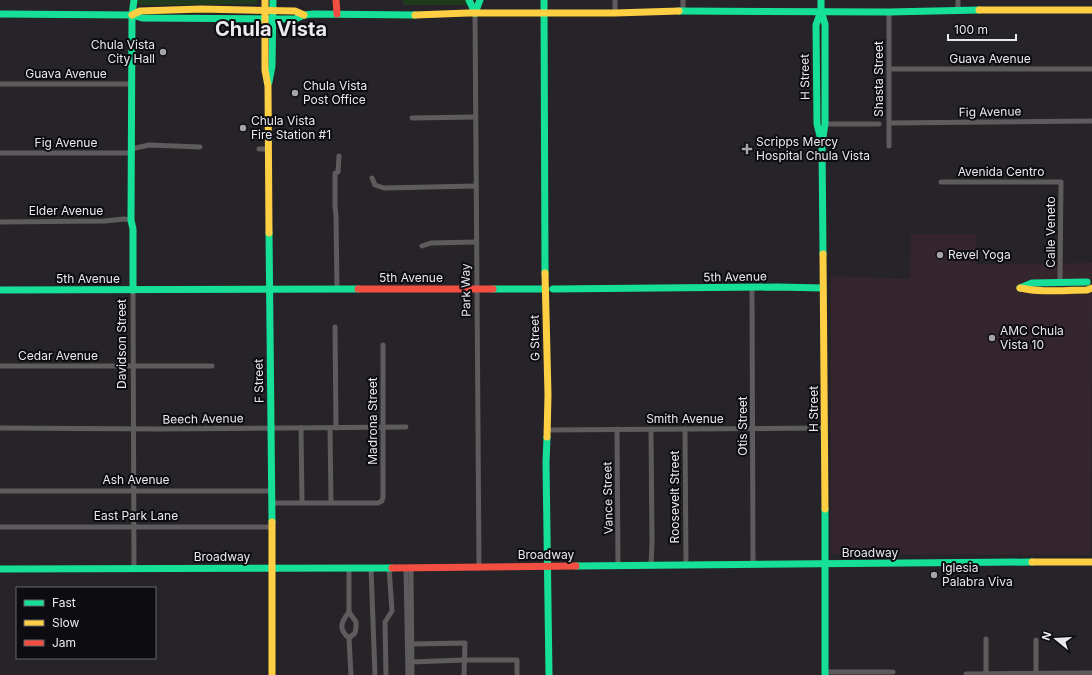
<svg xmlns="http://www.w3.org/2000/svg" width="1092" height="675" font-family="Inter,sans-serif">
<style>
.commercial{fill:#35252c}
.green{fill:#1f3a1d}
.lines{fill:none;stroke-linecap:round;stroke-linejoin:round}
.street{stroke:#5d5b5c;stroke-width:5}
.fast{stroke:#16e098;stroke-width:7}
.slow{stroke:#ffcf43;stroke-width:7}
.jam{stroke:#f24e42;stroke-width:7}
.poi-dot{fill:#a6a4aa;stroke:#0d0c10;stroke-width:1.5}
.labels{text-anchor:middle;stroke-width:4;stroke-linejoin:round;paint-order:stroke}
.poi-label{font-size:12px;fill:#ebe9f0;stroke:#0d0c10;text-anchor:start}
.street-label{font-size:12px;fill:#ebe9f0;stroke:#0d0c10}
.town-label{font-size:20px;font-weight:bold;fill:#ebe9f0;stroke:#0d0c10}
</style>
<rect width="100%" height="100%" fill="#262429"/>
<path class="commercial" d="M911 234H976V264L1092 263 1091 555 831 554V276L910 279Z"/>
<g class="green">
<path d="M136 0H257V4L184 5H139Z"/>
<rect x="403" y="0" width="64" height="5"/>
</g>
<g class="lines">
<g class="street">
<path d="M615 0V13"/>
<path d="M683 0V11"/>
<path d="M958 0V10"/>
<path d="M889 12V146"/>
<path d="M475 13 479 566"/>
<path d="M889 69H1092"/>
<path d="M0 84H131"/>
<path d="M412 118 475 117"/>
<path d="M889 123 1092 121"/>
<path d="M824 124H879"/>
<path d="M131 149 149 145 200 147"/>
<path d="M259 149H269"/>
<path d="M0 153H131"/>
<path d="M372 178 375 185 384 188 476 186"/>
<path d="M941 182H1061L1060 282"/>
<path d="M0 222 105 221 124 219 131 220"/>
<path d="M422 246 431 243 476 242"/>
<path d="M752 288 753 564"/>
<path d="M133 290 134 568"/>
<path d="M337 290 336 215 335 206V173L338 172 339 156"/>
<path d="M335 327 336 428"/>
<path d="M0 366H212"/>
<path d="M0 428 161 429 406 427"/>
<path d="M301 428 302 502"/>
<path d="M330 428 331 502"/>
<path d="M617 429 618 566"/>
<path d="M685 429 686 565"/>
<path d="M546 430 824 428"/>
<path d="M0 491H271"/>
<path d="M272 503H378L382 501 383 497V345"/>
<path d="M0 527H271"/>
<path d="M651 566 652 542 651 429"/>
<path d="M371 568 375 675"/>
<path d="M406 568 408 675"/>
<path d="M411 568 412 675"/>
<path d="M349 612C341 622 338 629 349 638L351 675"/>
<path d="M349 638 355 633 356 628V622L349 612V567"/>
<path d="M412 644 465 643 464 675"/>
<path d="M411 662 464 660H517V675"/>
<path d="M825 672H893"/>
<path d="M1036 673V640"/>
<path d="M966 674 1092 673"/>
<path d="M986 674V639"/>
<path d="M386 675 385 622 392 611 389 568"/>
</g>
<g class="fast">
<path d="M469 0 475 13"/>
<path d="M544 0 545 273"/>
<path d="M821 0V11L825 24V124L822 143 823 254"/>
<path d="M679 11 889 12 979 10"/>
<path d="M821 11 816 25 817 124 821 140"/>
<path d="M475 13 480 0"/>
<path d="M0 14 132 15 142 18 277 19H295L304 15 313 14 415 15"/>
<path d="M269 82 272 66 273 0"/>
<path d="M269 233 272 522"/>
<path d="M1020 288 1032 283 1087 282"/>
<path d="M493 289H546"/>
<path d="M553 289 777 287 823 288"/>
<path d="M0 290 358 289"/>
<path d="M133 290V229L131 220 132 15 134 0"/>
<path d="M547 437 546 463 549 675"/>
<path d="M825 509V574"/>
<path d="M576 566 1032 562"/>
<path d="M0 569 392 568"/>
<path d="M825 576V675"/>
</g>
<g class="slow">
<path d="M265 0V70L268 86 269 233"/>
<path d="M979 10H1092"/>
<path d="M132 15 140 11 201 9 295 11 304 15"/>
<path d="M415 15 468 13H615L679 11"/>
<path d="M823 254 825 509"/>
<path d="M545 273 548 395 547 437"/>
<path d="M1020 288C1042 293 1064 290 1087 290L1092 288"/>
<path d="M272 522V675"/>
<path d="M1032 562H1092"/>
</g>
<g class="jam">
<path d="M336 0 337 14"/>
<path d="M358 289H493"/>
<path d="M392 568 576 566"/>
</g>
</g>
<g class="poi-dot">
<circle cx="163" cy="52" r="4"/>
<circle cx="295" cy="93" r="4"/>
<circle cx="243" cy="128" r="4"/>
<path d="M745 143h4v4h4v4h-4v4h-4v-4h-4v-4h4z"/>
<circle cx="940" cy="255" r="4"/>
<circle cx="992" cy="338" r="4"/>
<circle cx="934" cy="575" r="4"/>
</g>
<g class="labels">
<g class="poi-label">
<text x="155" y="49" text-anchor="end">Chula Vista<tspan x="155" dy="14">City Hall</tspan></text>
<text x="303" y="90">Chula Vista<tspan x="303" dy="14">Post Office</tspan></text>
<text x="251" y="125">Chula Vista<tspan x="251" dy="14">Fire Station #1</tspan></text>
<text x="756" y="146">Scripps Mercy<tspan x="756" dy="14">Hospital Chula Vista</tspan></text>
<text x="948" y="259">Revel Yoga</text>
<text x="1000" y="335">AMC Chula<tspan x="1000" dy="14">Vista 10</tspan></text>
<text x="942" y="572">Iglesia<tspan x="942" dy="14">Palabra Viva</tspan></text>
</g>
<g class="street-label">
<text x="990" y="63">Guava Avenue</text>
<text x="66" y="78">Guava Avenue</text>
<text transform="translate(805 77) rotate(-91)" y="4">H Street</text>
<text transform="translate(879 79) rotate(-90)" y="4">Shasta Street</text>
<text transform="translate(990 112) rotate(-1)" y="4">Fig Avenue</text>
<text x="66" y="147">Fig Avenue</text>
<text x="1001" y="176">Avenida Centro</text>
<text x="66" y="215">Elder Avenue</text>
<text transform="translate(1051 232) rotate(-90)" y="4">Calle Veneto</text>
<text transform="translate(735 277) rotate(-1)" y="4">5th Avenue</text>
<text x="411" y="282">5th Avenue</text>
<text x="88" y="283">5th Avenue</text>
<text transform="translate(466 290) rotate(-91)" y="4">Park Way</text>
<text transform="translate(535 338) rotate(-91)" y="4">G Street</text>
<text transform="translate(122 344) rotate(-90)" y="4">Davidson Street</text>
<text x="58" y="360">Cedar Avenue</text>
<text transform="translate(259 381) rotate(-91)" y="4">F Street</text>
<text transform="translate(814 409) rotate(-90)" y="4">H Street</text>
<text transform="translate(203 419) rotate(-1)" y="4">Beech Avenue</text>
<text x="685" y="423">Smith Avenue</text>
<text transform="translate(373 421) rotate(-90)" y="4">Madrona Street</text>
<text transform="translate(743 426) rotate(-90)" y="4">Otis Street</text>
<text x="136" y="484">Ash Avenue</text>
<text transform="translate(675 497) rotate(-90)" y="4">Roosevelt Street</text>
<text transform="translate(608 498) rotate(-91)" y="4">Vance Street</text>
<text x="136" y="520">East Park Lane</text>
<text x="870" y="557">Broadway</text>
<text x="546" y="559">Broadway</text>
<text x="222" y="561">Broadway</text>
</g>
<g class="town-label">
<text x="271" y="36">Chula Vista</text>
</g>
</g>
<rect x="16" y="587" width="140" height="72" fill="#0d0c10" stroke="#66646a"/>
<rect x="24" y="600" width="20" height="6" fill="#16e098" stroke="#66646a"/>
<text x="52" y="607" font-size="12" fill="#ebe9f0">Fast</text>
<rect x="24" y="620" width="20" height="6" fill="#ffcf43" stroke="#66646a"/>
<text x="52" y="627" font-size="12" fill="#ebe9f0">Slow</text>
<rect x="24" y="640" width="20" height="6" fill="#f24e42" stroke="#66646a"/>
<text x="52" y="647" font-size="12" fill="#ebe9f0">Jam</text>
<g transform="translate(1056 639) rotate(288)" stroke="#0d0c10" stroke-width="3" paint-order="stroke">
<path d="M0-3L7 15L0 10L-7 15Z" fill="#ebe9f0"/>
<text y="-6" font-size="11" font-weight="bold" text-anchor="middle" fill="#ebe9f0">N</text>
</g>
<path d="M948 34v6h68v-6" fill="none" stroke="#ebe9f0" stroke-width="2"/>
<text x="954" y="34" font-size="12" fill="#ebe9f0" stroke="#0d0c10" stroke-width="3" paint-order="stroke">100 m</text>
</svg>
